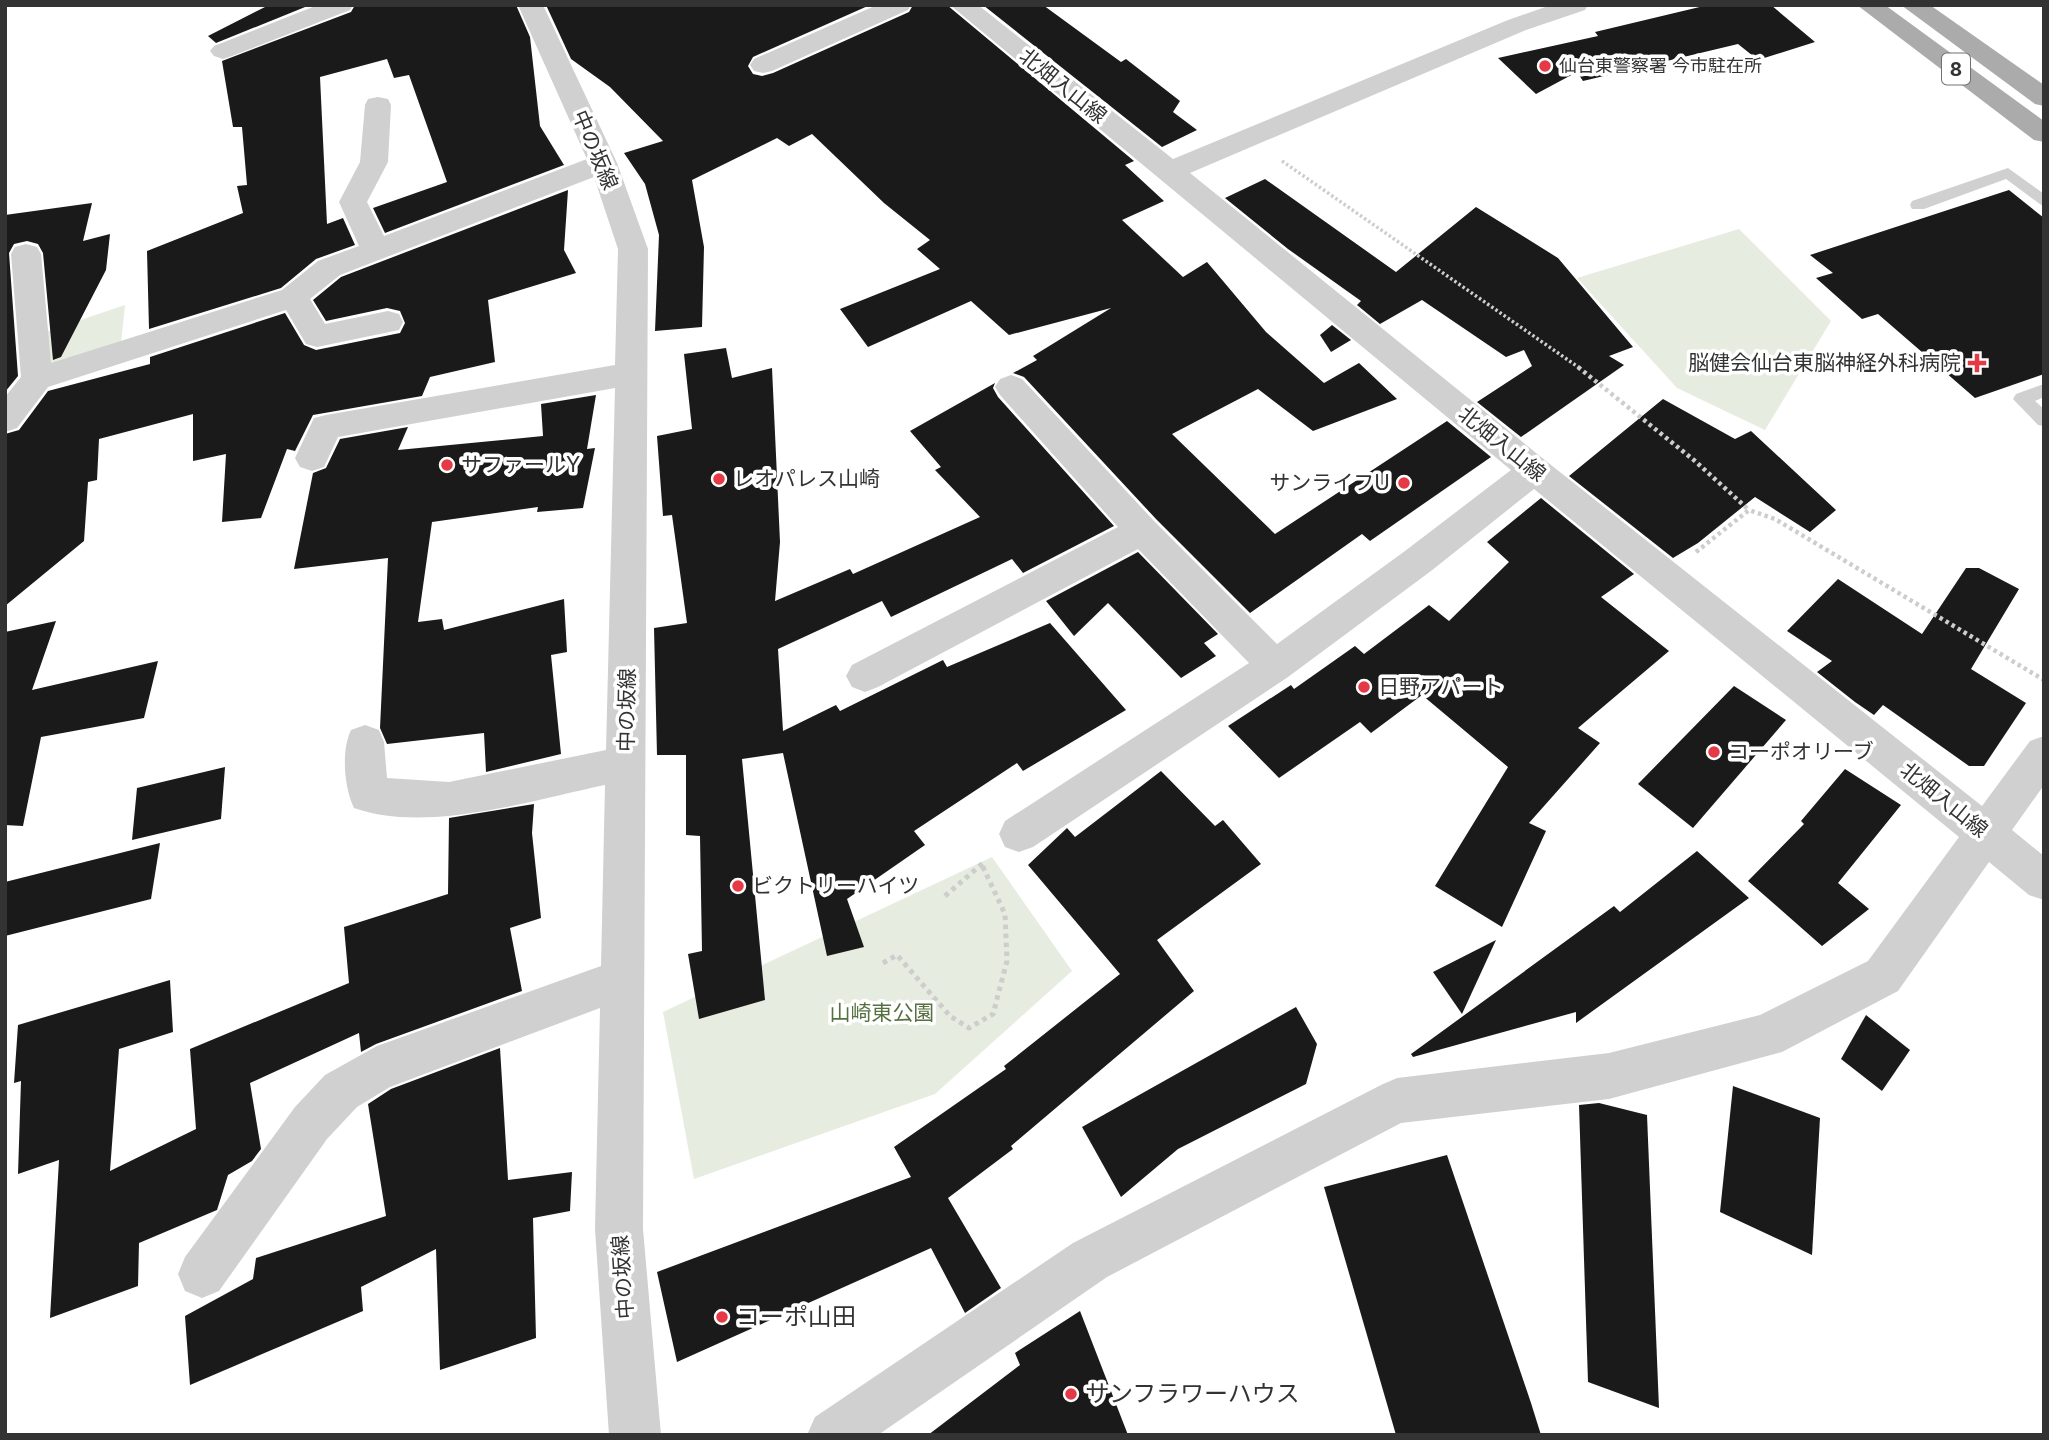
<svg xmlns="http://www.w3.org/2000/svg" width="2049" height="1440" font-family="Inter,'Noto Sans JP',sans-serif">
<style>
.green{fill:#e6ecdf}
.building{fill:#1a1a1a}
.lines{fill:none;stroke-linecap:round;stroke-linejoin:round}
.path-far2{stroke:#cdcdcd;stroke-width:3.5;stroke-dasharray:2.5 2.5;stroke-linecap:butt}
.path-far1{stroke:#cdcdcd;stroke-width:4.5;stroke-dasharray:3.5 3.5;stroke-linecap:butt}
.path{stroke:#cdcdcd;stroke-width:5;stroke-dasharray:4.5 4.5;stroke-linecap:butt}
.service{fill:#d0d0d0;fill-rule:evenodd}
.minor{fill:#d0d0d0;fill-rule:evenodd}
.primary{fill:#ababab;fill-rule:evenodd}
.poi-dot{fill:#e63946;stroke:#fff;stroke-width:2.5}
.labels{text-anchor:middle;stroke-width:7;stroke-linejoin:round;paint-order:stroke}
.far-poi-label{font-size:18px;fill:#333;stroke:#fff;text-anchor:start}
.shield{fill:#fff;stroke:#707070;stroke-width:2}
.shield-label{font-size:19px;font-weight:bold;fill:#333}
.street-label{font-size:21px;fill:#333;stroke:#fff}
.poi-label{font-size:21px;fill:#333;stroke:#fff;text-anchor:start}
.park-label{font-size:21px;fill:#56703f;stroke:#fff}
.near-poi-label{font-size:24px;fill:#333;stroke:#fff;text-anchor:start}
</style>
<rect width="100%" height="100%" fill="#fff"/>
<g class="green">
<path d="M1739 229 1831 321 1765 430 1677 388 1577 278Z"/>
<path d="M125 305 121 343 45 369V332Z"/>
<path d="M992 857 1072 971 935 1094 694 1179 663 1012Z"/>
</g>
<g class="building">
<path d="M269 5H310L216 43 208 36Z"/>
<path d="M355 5H516L530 37 540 126 564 165 385 233 373 208 447 182 409 75 394 78 387 59 320 77 327 224 343 218 355 245 316 259 281 288 149 329 147 251 243 213 237 186 247 185 242 127H233L222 61 351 12Z"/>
<path d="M546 5H870L753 57 748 66 753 74 762 76 773 73 909 12 913 5H947L1134 161 1125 165 1164 201 1122 220 1183 277 1207 262 1266 332 1324 383 1359 363 1397 399 1313 431 1258 389 1172 434 1275 534 1447 421 1491 457 1370 541 1362 534 1250 613 1156 519 1024 377 1013 373 1037 360 1033 356 1111 308 1009 335 971 301 868 347 840 309 940 269 917 249 930 240 884 203 812 134 789 146 777 138 692 180 704 247 702 327 655 331 659 235 645 184 624 153 663 141 610 87 571 59Z"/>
<path d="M983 5H1043L1121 62 1126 59 1180 101 1173 112 1197 130 1162 147Z"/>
<path d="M1708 5H1771L1815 42 1758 60 1738 44 1583 81 1577 72 1536 94 1498 58 1598 36 1595 32Z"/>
<path d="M1265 179 1396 272 1476 207 1558 258 1633 347 1609 356 1624 365 1521 437 1477 402 1532 366 1524 350 1506 357 1422 300 1380 324 1357 305 1361 301 1288 249 1225 198Z"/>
<path d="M568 190 564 250 576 273 488 300 495 362 430 377 422 396 313 415 295 451 287 449 261 518 222 522 226 454 193 461V414L99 439 97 480 88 482 84 541 5 606V434L19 430 48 391 150 364V357L285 313 304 345 316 350 400 333 405 323 400 311 387 308 326 321 313 300 341 277Z"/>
<path d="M2009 190 2044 218V374L1975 398 1878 314 1862 319 1816 278 1833 273 1810 255Z"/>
<path d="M92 203 83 241 110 234 106 270 61 357 53 360 43 253 38 244 27 241 14 244 9 253 18 376 5 392V215Z"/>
<path d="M1332 325 1351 340 1331 352 1320 335Z"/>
<path d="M726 348 732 378 772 368 780 542 775 601 850 569 853 574 980 517 935 470 941 467 910 431 995 383 993 388 998 397 1114 526 1023 573 1012 559 891 617 882 601 778 649 783 731 836 705 840 711 943 660 947 667 1050 623 1126 710 1023 771 1017 763 914 831 925 845 847 899 864 947 827 956 783 753 742 759 765 1000 699 1019 688 954 702 951 700 836 686 835V755H657L654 628 687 623 672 515 663 516 657 436 692 429 684 354Z"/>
<path d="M596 395 587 449 595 448 583 508 537 512 538 507 432 522 418 622 442 619 444 630 564 599 567 652 551 655 561 754 486 772 484 733 387 744 380 728 388 558 294 569 313 473 326 468 340 439 408 427 398 450 543 436 541 404Z"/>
<path d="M1663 399 1735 439 1751 431 1836 510 1810 532 1755 497 1698 543 1673 558 1569 476Z"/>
<path d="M1541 498 1634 574 1601 597 1669 651 1578 728 1600 743 1529 823 1546 831 1502 927 1435 886 1508 767 1422 695 1371 733 1360 722 1279 778 1228 726 1291 685 1294 689 1355 646 1364 654 1429 605 1449 621 1509 562 1487 542Z"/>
<path d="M1138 552 1218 634 1204 643 1216 656 1181 678 1108 603 1074 636 1046 601Z"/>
<path d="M1966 568H1979L2019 589 1971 669 2026 703 1984 766H1969L1883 705 1874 715 1855 702 1817 672 1832 661 1787 631 1838 579 1922 634Z"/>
<path d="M56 621 32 690 158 661 144 718 41 737 23 826 5 825V632Z"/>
<path d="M1734 686 1786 720 1693 828 1638 784Z"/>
<path d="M225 767 221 819 132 840 137 788Z"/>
<path d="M1845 769 1901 805 1838 883 1869 909 1822 946 1748 881 1804 824 1801 821Z"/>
<path d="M1161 771 1215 826 1223 820 1261 864 1157 940 1194 991 1011 1146 1013 1149 948 1198 1001 1288 965 1313 931 1248 677 1362 657 1272 911 1177 894 1147 1006 1069 1004 1066 1120 974 1028 865 1067 828 1075 837Z"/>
<path d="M534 804 532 833 541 918 510 928 522 991 376 1044 361 1052 359 1033 250 1083 261 1149 252 1161 228 1175 217 1210 139 1243 138 1286 50 1318 59 1160 18 1174 21 1081 14 1083 18 1025 170 980 173 1032 119 1049 110 1171 196 1129 190 1049 349 983 344 927 448 894 449 818Z"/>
<path d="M160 843 151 899 5 936V882Z"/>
<path d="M1697 851 1749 898 1576 1023V1012L1413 1057 1411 1054 1614 906 1620 912Z"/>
<path d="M1496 940 1462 1014 1433 972Z"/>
<path d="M1296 1007 1317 1044 1306 1084 1178 1149 1121 1197 1082 1127Z"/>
<path d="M1866 1015 1910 1050 1882 1091 1841 1059Z"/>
<path d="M500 1048 508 1180 572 1172 570 1211 533 1218 536 1338 440 1370 436 1249 361 1287 363 1311 190 1385 185 1316 253 1279 256 1258 386 1216 368 1104 391 1089Z"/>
<path d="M1733 1086 1820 1118 1812 1255 1720 1212Z"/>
<path d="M1599 1103 1647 1115 1659 1408 1588 1382 1579 1105Z"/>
<path d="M1447 1155 1531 1403 1541 1435H1396L1324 1187Z"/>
<path d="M1080 1311 1128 1435H928L1020 1365 1015 1353Z"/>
</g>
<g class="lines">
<path class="path-far2" d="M1282 161 1581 369"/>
<g class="path-far1">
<path d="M1578 367 1695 461 1749 510"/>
<path d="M1696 552 1749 510 1775 519 2044 680"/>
</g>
<g class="path">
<path d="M945 896 983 863"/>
<path d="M883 963 897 955 950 1016 969 1028 993 1014 1007 961 1005 914 982 865"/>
</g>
<g class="service">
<path d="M2008 168 2044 194V207L2006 179 1924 209H1912L1910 205 1912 201Z"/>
<path d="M2044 384V397L2035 401 2044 409V426L2038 425 2013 399 2016 394Z"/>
</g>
<g class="minor">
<path d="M318 5H353L350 10 232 56 223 59 214 56 210 51 214 46Z"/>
<path d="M518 5H543L617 163 648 249 643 1229 661 1435H609L595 1229 600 1008 390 1087 357 1107 327 1139 219 1291 202 1298 185 1291 178 1274 185 1257 295 1107 325 1075 377 1046 601 966 605 785C532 800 426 834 354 808 344 787 341 751 351 730L365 725 379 730 384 742 387 778 449 782 606 750 615 388 338 437 324 467 312 471 300 467 295 458 314 418 326 415 615 365 618 249 594 177 340 275 310 299 325 324 388 311 399 314 403 322 399 330 317 347 306 344 286 310 48 387 17 428 5 432V397L21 377 11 254 15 247 26 244 37 247 41 254 51 363 282 290 318 261 359 246 339 202 360 162 365 105 368 99 378 97 388 99 391 105 388 162 367 202 384 236 587 159Z"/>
<path d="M877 5H911L908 10 772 71 763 73 754 71 750 65 754 59Z"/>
<path d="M950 5H978L1173 159 1508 20 1551 5H1588L1585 10 1526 30 1190 173 1546 461 1982 806 2030 741 2044 736V785L2012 830 2044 856V900L2029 895 1989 862 1898 991 1782 1052 1609 1099 1401 1123 1107 1277 878 1435H807L815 1417 1073 1243 1381 1085 1397 1078 1609 1053 1760 1015 1868 961 1959 837 1534 489 1431 571 1288 677 1033 847 1019 852 1005 847 999 834 1005 821 1249 663 1138 549 878 687 865 692 852 687 846 676 852 665 1118 527 1000 395 995 387 1000 379 1011 375 1022 379 1154 521 1277 644 1405 551 1511 470Z"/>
</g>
<g class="primary">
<path d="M1857 5H1885L2044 121V142L2034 140Z"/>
<path d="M1901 5H1930L2044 85V106L2035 104Z"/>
</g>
</g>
<g class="poi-dot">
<circle cx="1545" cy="66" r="7"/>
<path d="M1973.5 352.5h7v7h7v7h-7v7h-7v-7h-7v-7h7z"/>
<circle cx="447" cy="465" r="7"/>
<circle cx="719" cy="479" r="7"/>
<circle cx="1404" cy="483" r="7"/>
<circle cx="1364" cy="687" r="7"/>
<circle cx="1714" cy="752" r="7"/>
<circle cx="738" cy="886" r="7"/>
<circle cx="722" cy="1317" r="7"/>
<circle cx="1071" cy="1394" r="7"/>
</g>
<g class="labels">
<g class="far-poi-label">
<text x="1559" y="72">仙台東警察署 今市駐在所</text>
</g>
<rect class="shield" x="1942" y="53.5" width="28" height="31" rx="5"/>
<g class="shield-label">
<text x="1956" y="76">8</text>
</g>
<g class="street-label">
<text transform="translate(1063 86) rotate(39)" y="7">北畑入山線</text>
<text transform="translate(595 150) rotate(67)" y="7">中の坂線</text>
<text transform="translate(1502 444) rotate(39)" y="7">北畑入山線</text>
<text transform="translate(627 710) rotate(-89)" y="7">中の坂線</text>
<text transform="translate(1944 800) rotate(39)" y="7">北畑入山線</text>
<text transform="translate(623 1277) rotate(-94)" y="7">中の坂線</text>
</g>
<g class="poi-label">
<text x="1961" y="370" text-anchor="end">脳健会仙台東脳神経外科病院</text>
<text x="461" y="472">サファールY</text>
<text x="733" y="486">レオパレス山崎</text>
<text x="1390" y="490" text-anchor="end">サンライフU</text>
<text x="1378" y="694">日野アパート</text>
<text x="1728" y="759">コーポオリーブ</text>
<text x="752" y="893">ビクトリーハイツ</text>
</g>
<g class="park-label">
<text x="882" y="1020">山崎東公園</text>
</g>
<g class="near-poi-label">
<text x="736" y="1325">コーポ山田</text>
<text x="1085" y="1402">サンフラワーハウス</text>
</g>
</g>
<rect width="2049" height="1440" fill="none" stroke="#333333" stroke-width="14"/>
</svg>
